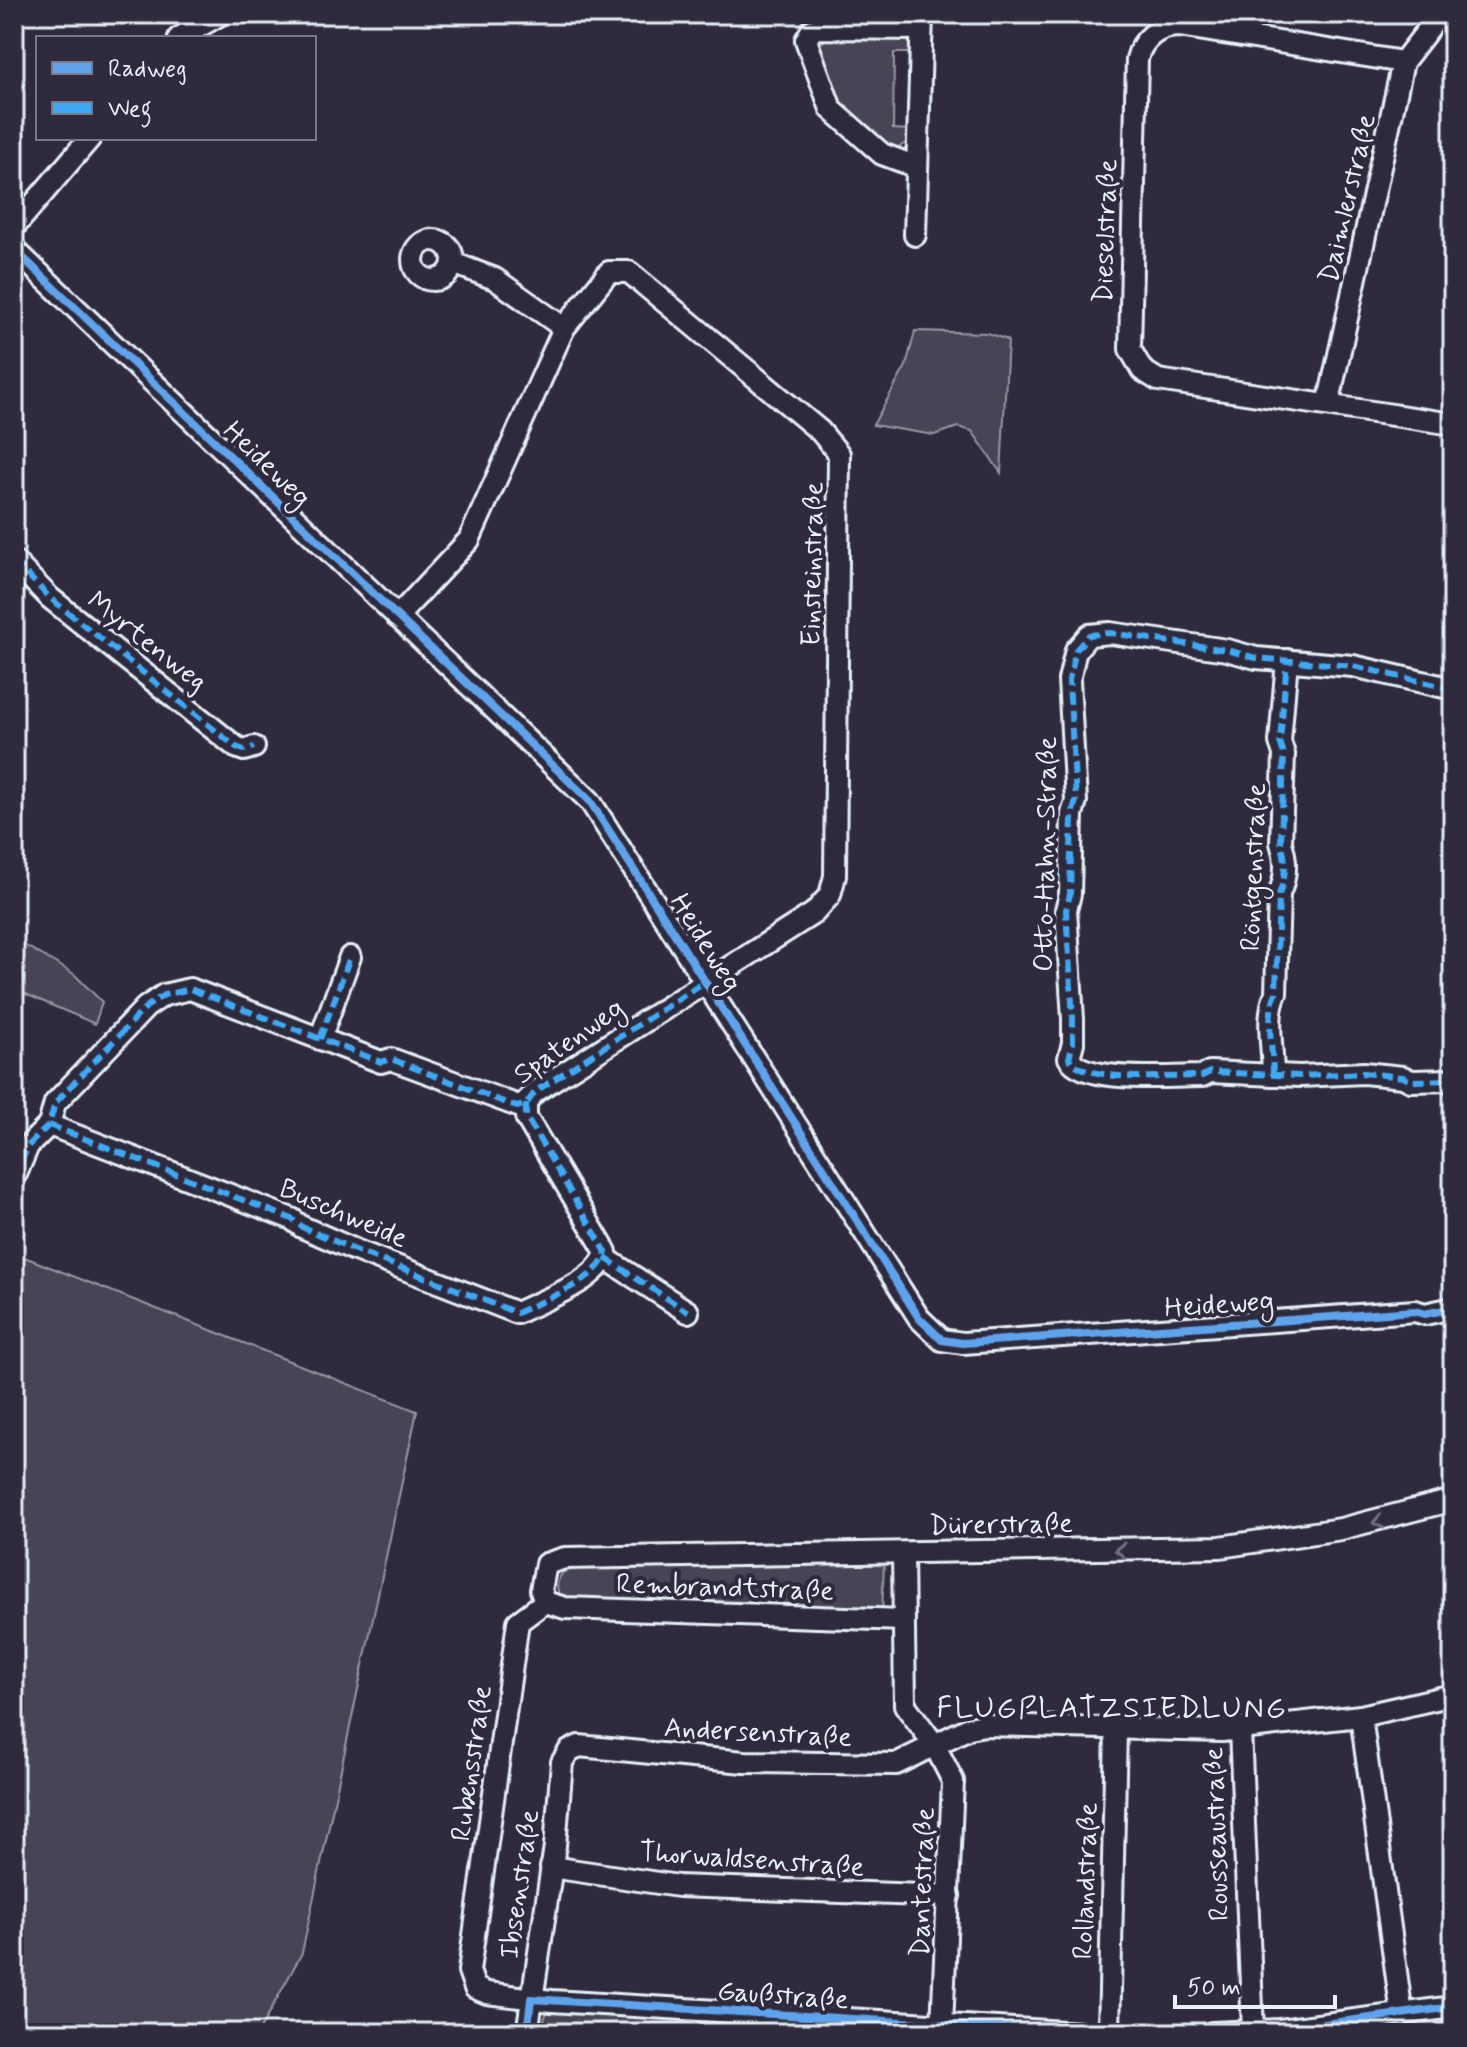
<svg xmlns="http://www.w3.org/2000/svg" width="1467" height="2047" font-family="Mynerve,sans-serif">
<style>
.green{fill:#464455;stroke:#979aa6;stroke-width:2}
.lines{fill:none;stroke-linecap:round;stroke-linejoin:round}
.street-casing{stroke:#e8f1f8;stroke-width:26}
.street{stroke:#2f2a3d;stroke-width:20}
.quiet{stroke:#3fa9f5;stroke-width:6;stroke-dasharray:12 6;stroke-linecap:butt}
.cycleway-casing{stroke:#2f2a3d;stroke-width:13}
.cycleway{stroke:#60a3ed;stroke-width:8}
.oneway{stroke:#70707e}
.labels{text-anchor:middle;stroke-width:8;stroke-linejoin:round;paint-order:stroke}
.street-label{font-size:28px;fill:#e8f1f8;stroke:#2f2a3d}
.neighbourhood-label{font-size:30px;letter-spacing:2px;fill:#e8f1f8;stroke:#2f2a3d}
</style>
<rect width="100%" height="100%" fill="#2f2a3d"/>
<filter id="ink" filterUnits="userSpaceOnUse"><feTurbulence type="fractalNoise" baseFrequency=".0125" numOctaves="2"/><feDisplacementMap in="SourceGraphic" scale="16" xChannelSelector="R" yChannelSelector="G"/><feConvolveMatrix kernelMatrix="1 2 1 2 8 2 1 2 1" color-interpolation-filters="sRGB"/></filter>
<g filter="url(#ink)">
<g class="green">
<path d="M830 37 906 39 913 44V53H894L893 129 911 130 909 141 897 148 888 147 838 102 817 46Z"/>
<path d="M915 331 987 333 1008 340 1001 473 972 431 958 427 934 435 873 425 906 366Z"/>
<path d="M21 943 74 974 102 1002 95 1024 14 989V955Z"/>
<path d="M14 1253 417 1411 302 1953 258 2033H14Z"/>
<path d="M884 1562 882 1616 565 1601C555 1591 555 1584 563 1572L580 1568Z"/>
<path d="M548 2009 918 2033H539Z"/>
</g>
<g class="lines">
<defs>
<g id="street">
<path d="M179 38 221 14"/>
<path d="M1403 62 1179 26C1158 26 1142 39 1137 59L1130 349 1142 370 1158 380 1453 424"/>
<path d="M917 167 882 154 831 109 806 40 812 30 819 28 921 29"/>
<path d="M14 227 90 138"/>
<path d="M915 235 922 14"/>
<circle cx="433" cy="260" r="20"/>
<path d="M15 250 590 801 919 1318 942 1340 963 1343 1415 1311 1425 1314 1453 1308"/>
<path d="M453 263 495 279 564 328"/>
<path d="M1328 405 1403 62 1440 14"/>
<path d="M14 561 50 598 236 747 244 750 254 747"/>
<path d="M1453 689 1353 666 1256 658 1227 650 1110 633 1089 635 1076 650 1069 680 1076 801 1072 814 1070 894 1066 910 1073 1019V1043L1069 1058C1084 1084 1172 1076 1202 1076L1210 1072 1300 1076 1364 1073 1403 1077 1411 1081 1453 1080"/>
<path d="M320 1039 350 957"/>
<path d="M1273 1075C1273 1048 1265 1018 1276 993L1279 894C1286 878 1287 860 1281 843L1284 754 1280 742 1287 660"/>
<path d="M49 1125 292 1219 302 1227 355 1250 517 1313C540 1301 600 1281 606 1252L526 1117V1104"/>
<path d="M14 1179 28 1146 49 1125 55 1103 146 1007 164 995 190 989 381 1062 391 1059 521 1107 536 1091 814 913 830 895 835 876 839 454 820 431 629 272H609L564 328 469 540 397 617"/>
<path d="M605 1258 688 1312"/>
<path d="M903 1553 905 1705 934 1744 953 1781 942 2026"/>
<path d="M545 1602 565 1608 904 1620"/>
<path d="M1361 1716 1402 2015"/>
<path d="M1240 1730 1253 2031"/>
<path d="M551 1867 678 1886 949 1896"/>
<path d="M527 2033 555 1846 562 1762 569 1751 579 1746 744 1762 896 1764 969 1728 984 1725 1222 1731 1361 1716 1453 1695"/>
<path d="M1081 2033 552 2001 487 1993 475 1988 469 1971 518 1622 545 1602 541 1590 546 1564 565 1558 1220 1547 1341 1529 1453 1500"/>
<path d="M1109 2033 1116 1730"/>
<path d="M1212 2033 1280 2030 1453 2007"/>
</g>
</defs>
<use href="#street" class="street-casing"/>
<use href="#street" class="street"/>
<g class="quiet">
<path d="M14 561 50 598 236 747 244 750 254 747"/>
<path d="M1453 689 1353 666 1256 658 1227 650 1110 633 1089 635 1076 650 1069 680 1076 801 1072 814 1070 894 1066 910 1073 1019V1043L1069 1058C1084 1084 1172 1076 1202 1076L1210 1072 1300 1076 1364 1073 1403 1077 1411 1081 1453 1080"/>
<path d="M320 1039 350 957"/>
<path d="M1273 1075C1273 1048 1265 1018 1276 993L1279 894C1286 878 1287 860 1281 843L1284 754 1280 742 1287 660"/>
<path d="M49 1125 292 1219 302 1227 355 1250 517 1313C540 1301 600 1281 606 1252L526 1117V1104"/>
<path d="M14 1179 28 1146 49 1125 55 1103 146 1007 164 995 190 989 381 1062 391 1059 517 1107 526 1104 536 1091 706 981"/>
<path d="M605 1258 688 1312"/>
</g>
<defs>
<g id="cycleway">
<path d="M15 250 590 801 919 1318 942 1340 963 1343 1415 1311 1425 1314 1453 1308"/>
<path d="M527 2033 531 1999 1081 2033"/>
<path d="M1212 2033 1280 2030 1453 2007"/>
</g>
</defs>
<use href="#cycleway" class="cycleway-casing"/>
<use href="#cycleway" class="cycleway"/>
</g>
<defs><path id="oneway-chevron" d="M-2-3.5L2.5 0L-2 3.5" fill="none" stroke-width="1.6" stroke-linecap="round" stroke-linejoin="round" transform="scale(2)"/></defs>
<g class="oneway">
<use href="#oneway-chevron" transform="translate(1378 1522) rotate(167)"/>
<use href="#oneway-chevron" transform="translate(1120 1550) rotate(179)"/>
</g>
</g>
<g class="labels">
<g class="street-label">
<text transform="translate(1346 198) rotate(-77)" y="10">Daimlerstraße</text>
<text transform="translate(1104 231) rotate(-88)" y="10">Dieselstraße</text>
<text transform="translate(268 463) rotate(44)" y="10">Heideweg</text>
<text transform="translate(811 564) rotate(-89)" y="10">Einsteinstraße</text>
<text transform="translate(148 640) rotate(38)" y="10">Myrtenweg</text>
<text transform="translate(1044 854) rotate(-89)" y="10">Otto-Hahn-Straße</text>
<text transform="translate(1252 867) rotate(-88)" y="10">Röntgenstraße</text>
<text transform="translate(707 942) rotate(58)" y="10">Heideweg</text>
<text transform="translate(568 1040) rotate(-35)" y="10">Spatenweg</text>
<text transform="translate(344 1212) rotate(23)" y="10">Buschweide</text>
<text transform="translate(1219 1303) rotate(-4)" y="10">Heideweg</text>
<text transform="translate(1001 1523) rotate(-1)" y="10">Dürerstraße</text>
<text transform="translate(725 1586) rotate(2)" y="10">Rembrandtstraße</text>
<text transform="translate(758 1731) rotate(3)" y="10">Andersenstraße</text>
<text transform="translate(470 1763) rotate(-82)" y="10">Rubensstraße</text>
<text transform="translate(1215 1834) rotate(-92)" y="10">Rousseaustraße</text>
<text transform="translate(752 1858) rotate(4)" y="10">Thorwaldsenstraße</text>
<text transform="translate(1084 1881) rotate(-88)" y="10">Rollandstraße</text>
<text transform="translate(921 1882) rotate(-88)" y="10">Dantestraße</text>
<text transform="translate(518 1884) rotate(-82)" y="10">Ibsenstraße</text>
<text transform="translate(783 1994) rotate(4)" y="10">Gaußstraße</text>
</g>
<g class="neighbourhood-label">
<text x="1112" y="1717">FLUGPLATZSIEDLUNG</text>
</g>
</g>
<rect width="1467" height="2047" fill="none" stroke="#2f2a3d" stroke-width="48"/>
<rect x="24" y="24" width="1419" height="1999" fill="none" stroke="#e8f1f8" stroke-width="3" filter="url(#ink)"/>
<rect x="36" y="36" width="280" height="104" fill="#2f2a3d" stroke="#797a88" stroke-width="2"/>
<rect x="52" y="62" width="40" height="12" fill="#60a3ed" stroke="#797a88" stroke-width="2"/>
<text x="108" y="76" font-size="24" fill="#e8f1f8">Radweg</text>
<rect x="52" y="102" width="40" height="12" fill="#3fa9f5" stroke="#797a88" stroke-width="2"/>
<text x="108" y="116" font-size="24" fill="#e8f1f8">Weg</text>
<path d="M1175 1995v12h160v-12" fill="none" stroke="#e8f1f8" stroke-width="4"/>
<text x="1187" y="1995" font-size="24" fill="#e8f1f8" stroke="#2f2a3d" stroke-width="6" paint-order="stroke">50 m</text>
</svg>
